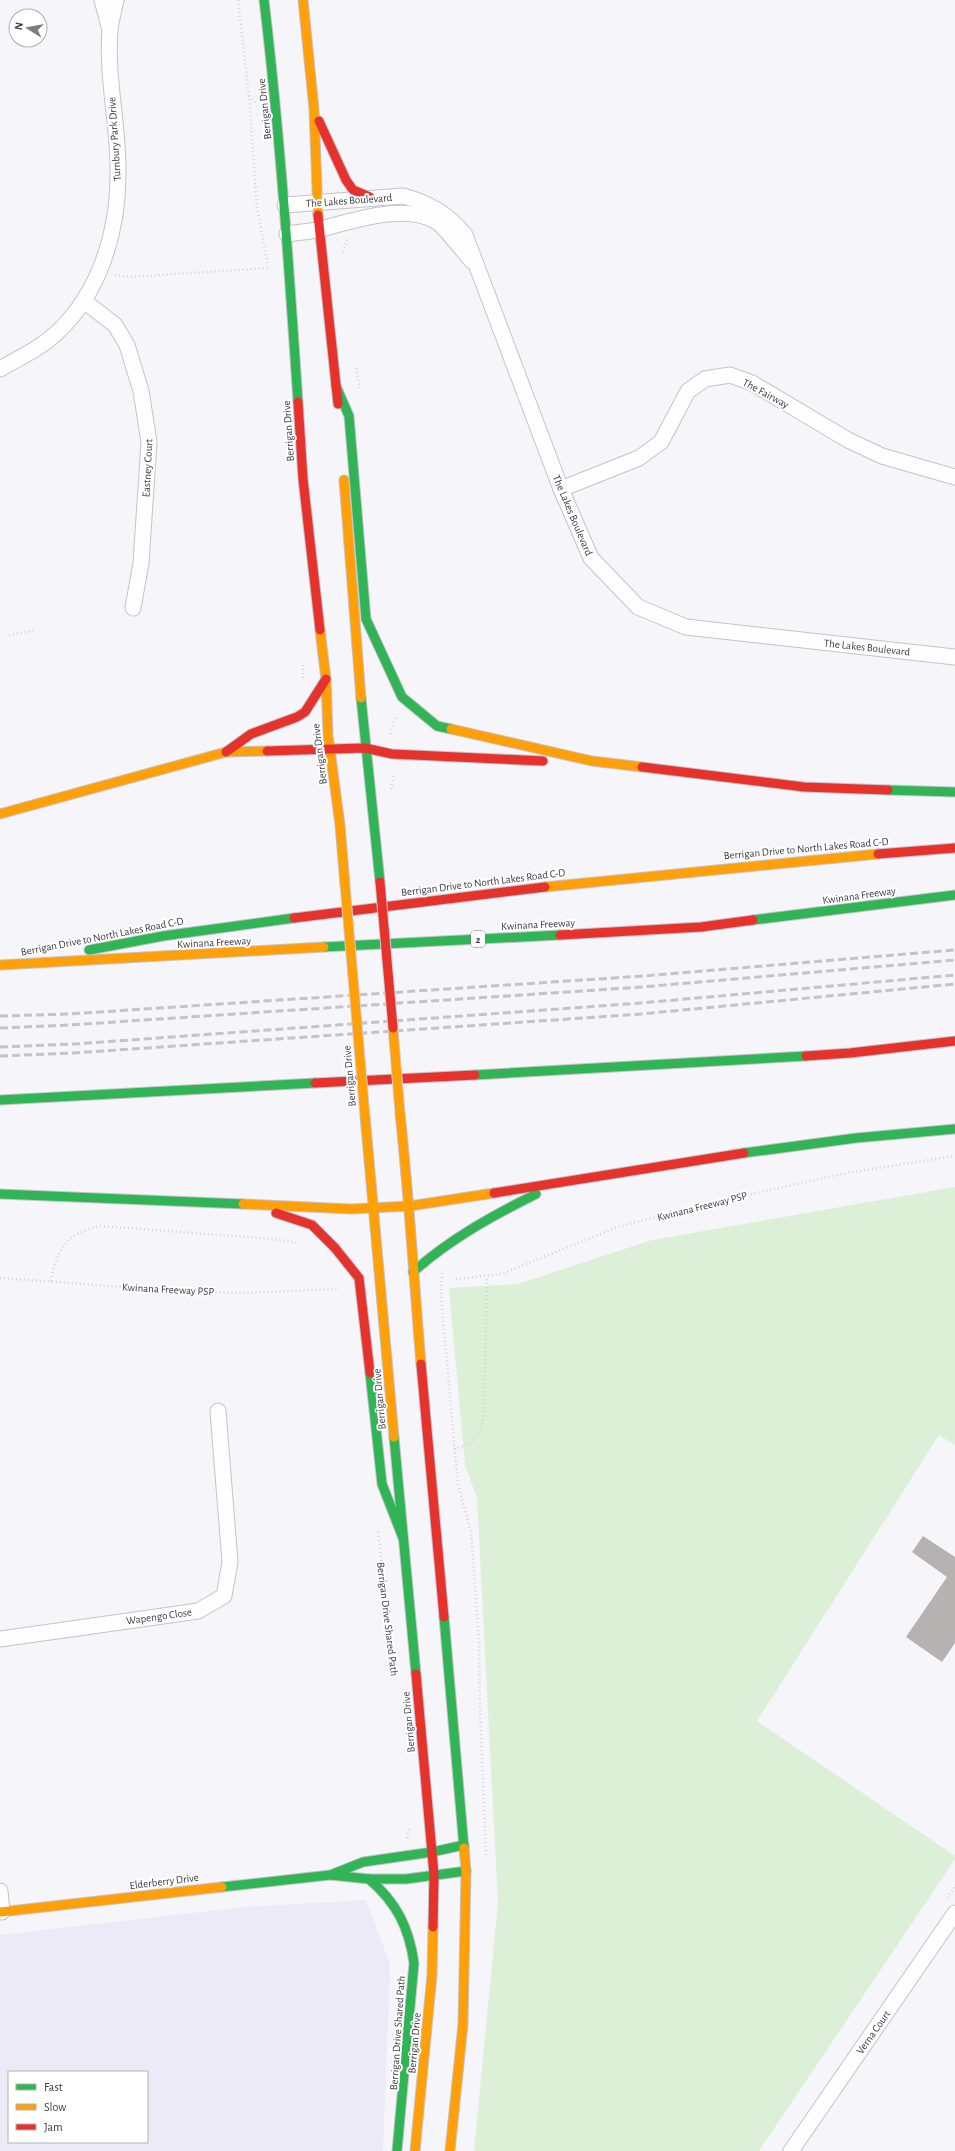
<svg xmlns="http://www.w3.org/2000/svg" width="955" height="2151" font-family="'Alegreya Sans',sans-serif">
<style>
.built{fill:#eceaf7;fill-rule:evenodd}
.green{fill:#dcf0d8}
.building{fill:#b5b2b2}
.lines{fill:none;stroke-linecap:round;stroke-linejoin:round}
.street-casing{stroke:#c4c3c8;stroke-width:17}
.fast-casing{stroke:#c4c3c8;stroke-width:11}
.slow-casing{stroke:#c4c3c8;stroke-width:11}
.jam-casing{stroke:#c4c3c8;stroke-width:11}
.path{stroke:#d4d4d6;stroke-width:2.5;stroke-dasharray:1 3;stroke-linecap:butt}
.street{stroke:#fefefe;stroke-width:15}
.fast{stroke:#30b455;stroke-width:9}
.slow{stroke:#ff9f0a;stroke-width:9}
.jam{stroke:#e5322d;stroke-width:9}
.rail{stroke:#c4c4c5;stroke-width:3;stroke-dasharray:8 4;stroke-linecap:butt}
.slow-bridge-casing{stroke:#d0d0d4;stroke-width:11;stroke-linecap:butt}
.jam-bridge-casing{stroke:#d0d0d4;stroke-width:11;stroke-linecap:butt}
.slow-bridge{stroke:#ff9f0a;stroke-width:9}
.jam-bridge{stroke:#e5322d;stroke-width:9}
.labels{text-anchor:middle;stroke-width:4;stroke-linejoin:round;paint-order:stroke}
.shield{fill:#fff;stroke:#76757a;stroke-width:1}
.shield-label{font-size:10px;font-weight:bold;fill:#3b3a41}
.street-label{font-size:11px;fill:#3b3a41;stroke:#fff}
</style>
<rect width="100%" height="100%" fill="#f5f5fa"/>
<path class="built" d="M366 1900 390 1964 383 2151H0V1935L244 1907ZM9 2072H147V2142H9Z"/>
<path class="green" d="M955 1187V1445L939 1435 757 1721 955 1856V1859L759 2151H474L498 1903 477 1498 465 1465 449 1288 518 1284 652 1240Z"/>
<path class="building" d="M923 1536 955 1557V1643L942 1662 906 1637 947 1577 912 1552Z"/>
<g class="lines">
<defs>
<g id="street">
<path d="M102 0 109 26"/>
<path d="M285 205 403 196C429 203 448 214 465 235L561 489 591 558 638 607 686 627 955 657"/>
<path d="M287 234C298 232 310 232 321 229 352 221 407 202 437 222 445 227 464 253 472 261"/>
<path d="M84 301 115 325 127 345 141 391 149 442 141 563 133 608"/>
<path d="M0 369C15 360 33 352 47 341 97 302 118 236 118 174 119 126 106 78 110 30 111 20 114 10 116 0"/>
<path d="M561 489 639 458 661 442 688 391 705 379 730 375 752 383 848 440 882 456 955 477"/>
<path d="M0 1639 198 1611 224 1596 230 1562 218 1411"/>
<path d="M0 1891 2 1912"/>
<path d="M791 2151 955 1913"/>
</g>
<g id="fast">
<path d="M264 0C280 134 289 268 298 402"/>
<path d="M336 386 349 416 366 619 402 697 437 726 451 729"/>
<path d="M361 698 380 882"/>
<path d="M888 790 955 792"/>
<path d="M753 920 955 895"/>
<path d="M324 947 560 935"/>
<path d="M89 950 163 936 294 918"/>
<path d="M475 1075 806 1056"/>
<path d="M0 1100 315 1083"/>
<path d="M744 1153 856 1138 955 1129"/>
<path d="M0 1194 243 1204"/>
<path d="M413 1272C450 1239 492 1216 536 1194"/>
<path d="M370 1373 382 1484 403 1538"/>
<path d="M394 1437 416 1674"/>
<path d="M444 1617 464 1848"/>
<path d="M333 1874 363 1862 432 1852 464 1845"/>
<path d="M369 1879C396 1902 409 1927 414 1963L397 2151"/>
<path d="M222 1887 330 1875 369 1879H406L466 1871"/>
</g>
<g id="slow">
<path d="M303 0 314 109 318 215"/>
<path d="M344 480 361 698"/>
<path d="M320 630 326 679 328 735 340 825 345 885"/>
<path d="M451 729 592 761 642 767"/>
<path d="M0 814 226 752 267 751"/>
<path d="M545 887 878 854"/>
<path d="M0 965 324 947"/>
<path d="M400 1113C409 1197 414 1280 421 1364"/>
<path d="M365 1116 394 1437"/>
<path d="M243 1204 351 1209 410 1206 494 1193"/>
<path d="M0 1912 222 1887"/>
<path d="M415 2151 432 1975 433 1927"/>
<path d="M450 2151 463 2024 466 1871 464 1848"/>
</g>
<g id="jam">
<path d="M319 121 346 180 353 190 370 197"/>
<path d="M318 215 338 404"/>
<path d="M298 402 303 479 320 630"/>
<path d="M267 751 365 748 392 754 543 761"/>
<path d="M226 752 251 734 297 717 305 712 326 679"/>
<path d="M642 767 804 787 888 790"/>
<path d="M878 854 955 848"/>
<path d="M294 918 545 887"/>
<path d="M560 935 701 927 753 920"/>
<path d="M806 1056 850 1053 955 1041"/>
<path d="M315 1083 475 1075"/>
<path d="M494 1193 744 1153"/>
<path d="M276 1213 312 1225 335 1248 359 1278 370 1373"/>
<path d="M421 1364 444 1617"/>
<path d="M416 1674 434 1875 433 1927"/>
</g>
</defs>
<use href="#street" class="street-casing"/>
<use href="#fast" class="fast-casing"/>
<use href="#slow" class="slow-casing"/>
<use href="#jam" class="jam-casing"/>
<g class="path">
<path d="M238 0 249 96 257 208 268 266"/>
<path d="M249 96 256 103"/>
<path d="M343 252 347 239"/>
<path d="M115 275 130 277 268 268"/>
<path d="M356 368 360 388"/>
<path d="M9 635 36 630"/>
<path d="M303 678V665"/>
<path d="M390 734 396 716"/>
<path d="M391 789 394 773"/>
<path d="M442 1273 441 1296 458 1485 471 1532 479 1640 480 1710 486 1855"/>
<path d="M0 1278 179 1291 242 1293 337 1289"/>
<path d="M456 1279 501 1274 618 1227 707 1204 846 1173 955 1156"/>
<path d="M51 1281C57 1248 66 1234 100 1226L273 1239 298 1243"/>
<path d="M454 1449C477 1441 479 1438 484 1415L487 1276"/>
<path d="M378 1532 392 1652"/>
<path d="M407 1838 409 1827"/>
<path d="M947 1898 955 1887"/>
</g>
<use href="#street" class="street"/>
<use href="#fast" class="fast"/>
<use href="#slow" class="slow"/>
<use href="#jam" class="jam"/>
<g class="rail">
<path d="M0 1016 69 1014 643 976 955 950"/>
<path d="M0 1028 69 1025 642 987 955 960"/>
<path d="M0 1047 75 1044 641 1003 955 975"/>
<path d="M0 1056 74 1053 641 1014 955 984"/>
</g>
<defs>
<g id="slow-bridge">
<path d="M345 885 365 1116"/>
<path d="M393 1028 400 1113"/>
</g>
<path id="jam-bridge" d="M380 882 393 1028"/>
</defs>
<use href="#slow-bridge" class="slow-bridge-casing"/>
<use href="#jam-bridge" class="jam-bridge-casing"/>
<use href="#slow-bridge" class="slow-bridge"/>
<use href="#jam-bridge" class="jam-bridge"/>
</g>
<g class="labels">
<rect class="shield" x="471" y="931" width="14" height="16" rx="3"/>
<g class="shield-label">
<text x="478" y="943">2</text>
</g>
<g class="street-label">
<text transform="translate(264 109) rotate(-96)" y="4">Berrigan Drive</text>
<text transform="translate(114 139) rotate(-94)" y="4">Turnbury Park Drive</text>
<text transform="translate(349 200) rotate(-4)" y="4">The Lakes Boulevard</text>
<text transform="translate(766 393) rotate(28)" y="4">The Fairway</text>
<text transform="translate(288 431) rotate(-94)" y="4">Berrigan Drive</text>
<text transform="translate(147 468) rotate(-87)" y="4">Eastney Court</text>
<text transform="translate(573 515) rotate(67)" y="4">The Lakes Boulevard</text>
<text transform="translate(867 647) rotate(6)" y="4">The Lakes Boulevard</text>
<text transform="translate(319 754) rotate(-97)" y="4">Berrigan Drive</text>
<text transform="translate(806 848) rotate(-5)" y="4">Berrigan Drive to North Lakes Road C-D</text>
<text transform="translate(483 882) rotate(-7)" y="4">Berrigan Drive to North Lakes Road C-D</text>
<text transform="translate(859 895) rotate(-8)" y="4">Kwinana Freeway</text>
<text transform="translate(538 924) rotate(-3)" y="4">Kwinana Freeway</text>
<text transform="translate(102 936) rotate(-11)" y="4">Berrigan Drive to North Lakes Road C-D</text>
<text transform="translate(214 942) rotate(-3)" y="4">Kwinana Freeway</text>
<text transform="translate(349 1076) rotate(-95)" y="4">Berrigan Drive</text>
<text transform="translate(702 1206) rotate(-14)" y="4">Kwinana Freeway PSP</text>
<text transform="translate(168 1289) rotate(3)" y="4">Kwinana Freeway PSP</text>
<text transform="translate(379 1399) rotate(-95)" y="4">Berrigan Drive</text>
<text transform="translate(159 1616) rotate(-8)" y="4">Wapengo Close</text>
<text transform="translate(388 1619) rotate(83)" y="4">Berrigan Drive Shared Path</text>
<text transform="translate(408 1722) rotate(-95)" y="4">Berrigan Drive</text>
<text transform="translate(164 1881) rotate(-7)" y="4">Elderberry Drive</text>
<text transform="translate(873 2032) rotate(-55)" y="4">Verna Court</text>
<text transform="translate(397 2033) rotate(-86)" y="4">Berrigan Drive Shared Path</text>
<text transform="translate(414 2043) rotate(-85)" y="4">Berrigan Drive</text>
</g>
</g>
<rect x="8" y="2071" width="140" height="72" fill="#ffffff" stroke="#b1b0b3"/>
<rect x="16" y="2084" width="20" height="6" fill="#30b455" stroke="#b1b0b3"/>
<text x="44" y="2091" font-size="12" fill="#3b3a41">Fast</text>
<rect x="16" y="2104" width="20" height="6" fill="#ff9f0a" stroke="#b1b0b3"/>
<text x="44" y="2111" font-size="12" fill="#3b3a41">Slow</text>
<rect x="16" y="2124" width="20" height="6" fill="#e5322d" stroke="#b1b0b3"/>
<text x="44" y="2131" font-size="12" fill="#3b3a41">Jam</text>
<g transform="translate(28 28) rotate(281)"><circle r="19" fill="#ffffff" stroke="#b1b0b3"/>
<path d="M0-3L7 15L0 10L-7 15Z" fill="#7c7b82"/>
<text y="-6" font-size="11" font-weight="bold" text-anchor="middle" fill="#3b3a41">N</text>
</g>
</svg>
